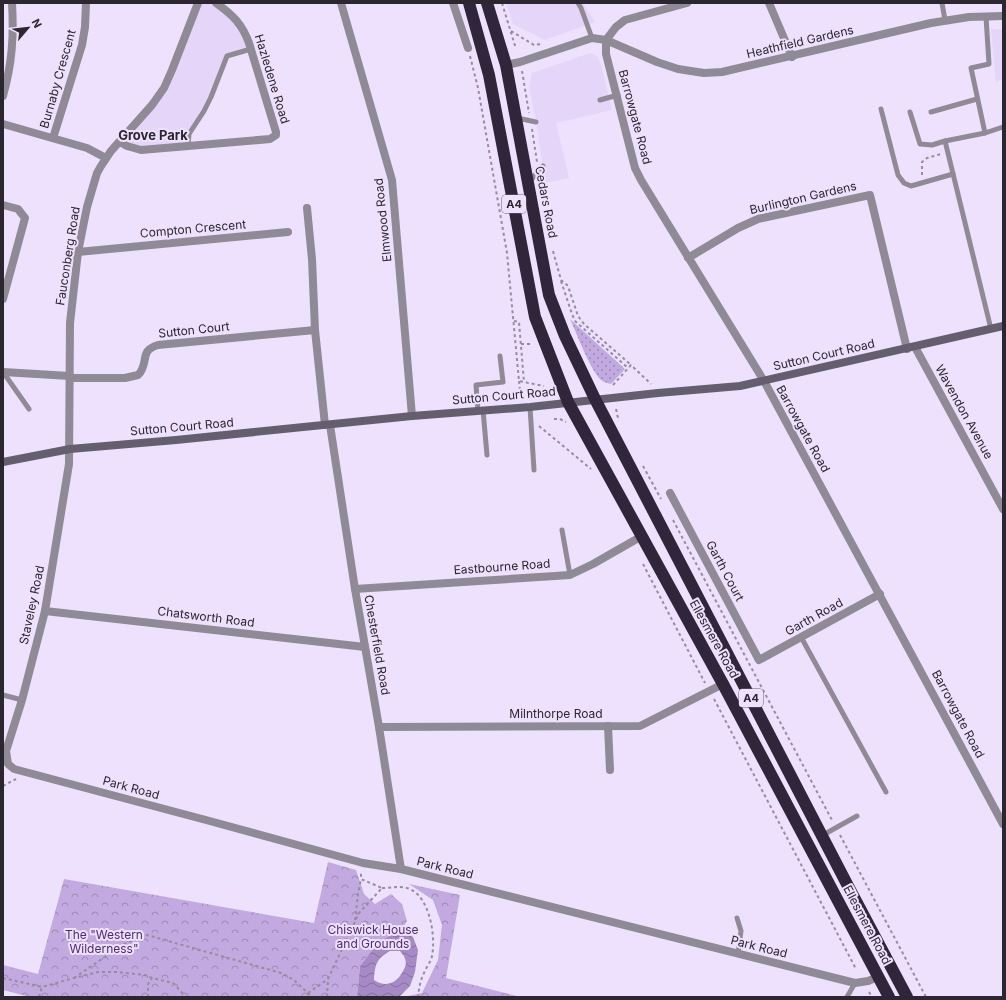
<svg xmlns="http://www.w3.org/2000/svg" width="1006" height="1000" font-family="Inter,sans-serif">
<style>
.built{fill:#e5d5f8}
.grass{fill:url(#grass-dots)}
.forest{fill:url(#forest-crowns)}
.water{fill:url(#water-waves);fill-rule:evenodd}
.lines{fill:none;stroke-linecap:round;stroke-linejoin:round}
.path{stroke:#958da0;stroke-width:2;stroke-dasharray:3 3;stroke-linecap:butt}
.lane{stroke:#8f8a95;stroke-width:5}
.street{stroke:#8f8a95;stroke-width:8}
.secondary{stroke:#655e6e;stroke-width:8}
.highway{stroke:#30263c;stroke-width:12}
.labels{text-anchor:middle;stroke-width:4;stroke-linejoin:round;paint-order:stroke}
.shield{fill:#ede1fd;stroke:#655e6e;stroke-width:1}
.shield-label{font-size:11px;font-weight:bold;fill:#2b2630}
.street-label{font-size:12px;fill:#2b2630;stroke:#ede1fd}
.park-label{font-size:12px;fill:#502a71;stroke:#ede1fd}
.neighbourhood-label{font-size:13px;font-weight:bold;fill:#2b2630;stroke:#ede1fd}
</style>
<defs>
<pattern id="grass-dots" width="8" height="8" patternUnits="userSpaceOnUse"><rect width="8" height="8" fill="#c2a9df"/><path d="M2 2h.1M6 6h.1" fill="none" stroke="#9e89b5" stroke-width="1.8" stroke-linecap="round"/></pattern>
<pattern id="forest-crowns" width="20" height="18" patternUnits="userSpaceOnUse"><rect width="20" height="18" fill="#c2a9df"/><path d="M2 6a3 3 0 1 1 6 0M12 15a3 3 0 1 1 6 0" fill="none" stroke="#9e89b5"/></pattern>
<pattern id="water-waves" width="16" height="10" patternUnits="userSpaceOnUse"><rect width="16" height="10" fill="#a68ac5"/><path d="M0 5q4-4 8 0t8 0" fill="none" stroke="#8771a0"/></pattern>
</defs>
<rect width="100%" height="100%" fill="#ede1fd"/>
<g class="built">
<path d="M198 3H216L225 9 251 49 227 56 211 97 189 134 188 146 141 150 120 142 159 96Z"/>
<path d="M506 3H583L595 22 545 40 513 24Z"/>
<path d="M991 29H1003V79L996 82Z"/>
<path d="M590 53 598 57 601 65 612 110 556 123 569 178 545 183 536 121 529 87 532 73Z"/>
</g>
<path class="grass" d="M570 319 625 369 611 384C607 383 603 382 600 379 589 367 577 334 570 319Z"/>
<g class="forest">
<path d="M328 862 356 870 364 894 375 904 391 894 402 904 407 921 401 931 387 937 374 948 360 966 357 997H30L3 990V965L38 974 64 879 314 923Z"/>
<path d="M409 884 460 895 446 978 521 997H404L422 993 438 960 442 925 433 900Z"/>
</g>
<path class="water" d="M401 931 413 937 418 950 415 972 410 986 399 997H357L360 966 374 948 387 937ZM390 951H400C401 953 405 956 405 959 407 963 405 968 403 971 397 983 386 988 374 980 375 965 376 959 390 951Z"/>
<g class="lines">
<g class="path">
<path d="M502 3 516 49"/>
<path d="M511 31 534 45 541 44"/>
<path d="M470 56 478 88 507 253 519 381 544 386"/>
<path d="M522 71 529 113"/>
<path d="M532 129 537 162"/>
<path d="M922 175V162L927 158 941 154"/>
<path d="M540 180 550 231"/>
<path d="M553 251 561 280 568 286 578 316 584 324 630 364"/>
<path d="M561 281 572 314 575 321 628 368"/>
<path d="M514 321 519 322 524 382"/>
<path d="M521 344H531"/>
<path d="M519 381 521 399"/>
<path d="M613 385 631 365 651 384"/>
<path d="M616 409 618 418"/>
<path d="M554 419H560L566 422"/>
<path d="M539 426 591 469"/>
<path d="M643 466 661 499"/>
<path d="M673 520 833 822"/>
<path d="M643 564 705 683"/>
<path d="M714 699 856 969"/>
<path d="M3 786 16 779"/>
<path d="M840 835 926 997"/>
<path d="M382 888C392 888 400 885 410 889 430 898 436 937 432 956 431 962 426 967 424 973 420 981 419 989 418 997"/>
<path d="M355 920 358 894 361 879"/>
<path d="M3 978 42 987 74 978 98 972H117L145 975 152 978 173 983 186 997"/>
<path d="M74 978 124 944 147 935 281 973 294 980 312 997"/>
<path d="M869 992 872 997"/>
<path d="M308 993 328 979"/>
<path d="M39 997 42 987"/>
<path d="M148 997V984L152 978"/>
<path d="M327 997 328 979 359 913 382 888 361 879V872"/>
</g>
<g class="lane">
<path d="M578 3 581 8 592 38"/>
<path d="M942 3 945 20"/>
<path d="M986 17 989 64 971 68 985 133 945 141 991 329"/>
<path d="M600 100 618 95"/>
<path d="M881 109 898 175 904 183 911 186 953 174"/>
<path d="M910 112 920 144 932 145 945 141"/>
<path d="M931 112 977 99"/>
<path d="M517 118 536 122"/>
<path d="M985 133 1003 127"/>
<path d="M188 146 189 134 204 111 211 97 227 56 251 49"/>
<path d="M529 182 543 166"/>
<path d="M3 372 29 409"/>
<path d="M530 407 534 470"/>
<path d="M483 410 487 455"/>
<path d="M478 411 476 385 503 382 500 356"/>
<path d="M562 530 570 575"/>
<path d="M801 637 886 792"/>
<path d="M3 695 22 700"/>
<path d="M823 835 857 816"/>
<path d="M737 918 741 931 738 954"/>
<path d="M847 997 855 983"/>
</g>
<g class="street">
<path d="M198 3 172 70 164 88 152 105 111 151 101 166 97 173 87 207 78 252 70 323 69 464 45 611 22 700 6 751 8 764 14 769 206 820 363 863 401 869 855 983 868 981 878 977"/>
<path d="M341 3 392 180 412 416"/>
<path d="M453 3 468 48"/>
<path d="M769 3 792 57"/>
<path d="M606 40V54L635 168 641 180 764 381 1003 824"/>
<path d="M606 40 616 27 625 20 687 3"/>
<path d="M506 65 520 62 592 38 606 40 657 62 678 69 704 73 722 72 931 23 969 17 1003 16"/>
<path d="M3 96C12 64 14 37 12 3"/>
<path d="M3 124 87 148 106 158"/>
<path d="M53 138 82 45 85 27 86 3"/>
<path d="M120 142 127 146 141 150 270 139 276 135V132L249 43C242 24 233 15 216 3"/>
<path d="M3 205 18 209 25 218 3 299"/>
<path d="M307 208 312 259 315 330 325 425"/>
<path d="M78 252 288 232"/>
<path d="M688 258 738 228 758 219 870 195 907 349"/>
<path d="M915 347 1003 509"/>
<path d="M3 372 70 376"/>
<path d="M70 378H125L138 375C150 363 138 351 158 345L315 330"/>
<path d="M330 425 355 589 379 727 401 869"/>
<path d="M670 493 759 660 880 594"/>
<path d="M355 589 570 575 593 564 642 536"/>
<path d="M45 611 365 647"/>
<path d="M608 726 610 770"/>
<path d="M379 727 640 726 723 684"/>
</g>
<path class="secondary" d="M3 462 70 449 176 440 412 416 530 407 658 393 740 386 1003 326"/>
<g class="highway">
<path d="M469 3 489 75 535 317 568 402 723 684 889 997"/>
<path d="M487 3 506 65 549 295 565 336 595 399 848 886 907 997"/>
</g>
</g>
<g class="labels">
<g class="shield">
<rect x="502" y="195" width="24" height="18" rx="3"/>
<rect x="739" y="689" width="24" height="18" rx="3"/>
</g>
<g class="shield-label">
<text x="514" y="208">A4</text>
<text x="751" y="702">A4</text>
</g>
<g class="street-label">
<text transform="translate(800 42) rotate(-13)" y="4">Heathfield Gardens</text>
<text transform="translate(58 79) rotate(-74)" y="4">Burnaby Crescent</text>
<text transform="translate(272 79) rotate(73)" y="4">Hazledene Road</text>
<text transform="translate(635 117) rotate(75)" y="4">Barrowgate Road</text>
<text transform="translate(803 198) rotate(-13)" y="4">Burlington Gardens</text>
<text transform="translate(546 202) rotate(79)" y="4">Cedars Road</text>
<text transform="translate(383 220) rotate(-96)" y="4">Elmwood Road</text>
<text transform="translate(193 229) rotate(-5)" y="4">Compton Crescent</text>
<text transform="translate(68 256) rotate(-81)" y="4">Fauconberg Road</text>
<text transform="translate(194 330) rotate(-6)" y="4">Sutton Court</text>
<text transform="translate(824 355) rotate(-13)" y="4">Sutton Court Road</text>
<text transform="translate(504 396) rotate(-5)" y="4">Sutton Court Road</text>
<text transform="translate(964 412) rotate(61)" y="4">Wavendon Avenue</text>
<text transform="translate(182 427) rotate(-5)" y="4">Sutton Court Road</text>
<text transform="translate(803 429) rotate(61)" y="4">Barrowgate Road</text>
<text transform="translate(502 567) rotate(-4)" y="4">Eastbourne Road</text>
<text transform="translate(725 571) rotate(62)" y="4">Garth Court</text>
<text transform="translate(32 605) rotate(-78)" y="4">Staveley Road</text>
<text transform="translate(206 617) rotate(7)" y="4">Chatsworth Road</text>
<text transform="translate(814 617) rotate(-29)" y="4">Garth Road</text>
<text transform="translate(714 639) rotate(61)" y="4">Ellesmere Road</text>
<text transform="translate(377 645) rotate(80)" y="4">Chesterfield Road</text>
<text x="556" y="718">Milnthorpe Road</text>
<text transform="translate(958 714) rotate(62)" y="4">Barrowgate Road</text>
<text transform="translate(131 788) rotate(15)" y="4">Park Road</text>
<text transform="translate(445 868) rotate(14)" y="4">Park Road</text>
<text transform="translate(867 925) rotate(62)" y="4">Ellesmere Road</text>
<text transform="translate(759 947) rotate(14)" y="4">Park Road</text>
</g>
<g class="park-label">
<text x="373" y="934">Chiswick House<tspan x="373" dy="14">and Grounds</tspan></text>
<text x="104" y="939">The "Western<tspan x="104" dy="14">Wilderness"</tspan></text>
</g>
<g class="neighbourhood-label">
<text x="153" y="140">Grove Park</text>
</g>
</g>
<rect width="1006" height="1000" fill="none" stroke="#2b2630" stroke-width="8"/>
<g transform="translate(28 28) rotate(62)" stroke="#ede1fd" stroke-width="3" paint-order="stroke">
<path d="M0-3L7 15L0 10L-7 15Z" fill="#2b2630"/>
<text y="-6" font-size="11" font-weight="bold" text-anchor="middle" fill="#2b2630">N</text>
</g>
</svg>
